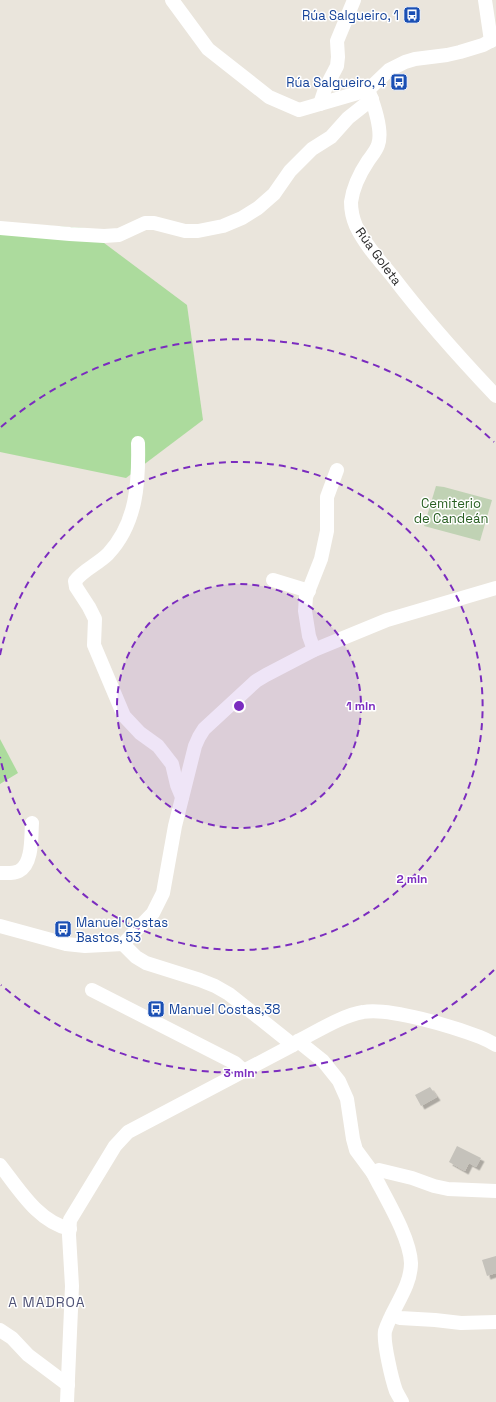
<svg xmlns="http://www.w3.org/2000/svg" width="496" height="1402" font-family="'Space Grotesk',sans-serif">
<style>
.green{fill:#acdb9d}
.cemetery{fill:#c0d2b4}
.building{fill:#c5c2bb;filter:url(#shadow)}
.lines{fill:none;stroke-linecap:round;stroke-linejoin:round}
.minor{stroke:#fff;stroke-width:14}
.ring{fill:none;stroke:#7b2cbf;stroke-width:2;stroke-dasharray:7 5}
.labels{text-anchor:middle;stroke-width:3;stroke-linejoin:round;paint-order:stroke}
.transit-label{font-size:13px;fill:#164399;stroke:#fff;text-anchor:end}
.street-label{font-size:13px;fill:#292929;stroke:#fff}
.park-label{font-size:13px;fill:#275e20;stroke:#fff}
.neighbourhood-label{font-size:14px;letter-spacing:1px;fill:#4e5175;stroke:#fff}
.centre{fill:#7b2cbf;stroke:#fff;stroke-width:2}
.ring-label{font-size:12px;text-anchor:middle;font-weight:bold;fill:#7b2cbf;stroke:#fff;stroke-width:3;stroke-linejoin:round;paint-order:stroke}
</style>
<defs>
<filter id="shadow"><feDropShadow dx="3.5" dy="3.5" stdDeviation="0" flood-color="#0004"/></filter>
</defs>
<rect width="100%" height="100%" fill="#eae5dc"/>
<g class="green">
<path d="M6 223 84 228 187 305 203 420 126 478 0 452V233Z"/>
<path d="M0 739 18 773 0 784Z"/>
</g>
<path class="cemetery" d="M436 486 444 487 492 500 480 541 424 526Z"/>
<g class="building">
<path d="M430 1087 437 1097 421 1106 415 1095Z"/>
<path d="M457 1146 481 1158 476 1167 469 1163 465 1171 449 1162Z"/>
<path d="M496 1256V1273L487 1276 482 1260Z"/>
</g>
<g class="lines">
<g class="minor">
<path d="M172 0 208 49 269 97 299 110 368 90 389 70 405 62 415 59 447 55 460 52 483 45 496 38"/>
<path d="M485 0 491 41"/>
<path d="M369 92C374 105 383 132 378 145 376 151 372 155 368 161 360 173 353 187 351 202 351 210 353 219 356 226 365 245 380 261 393 277 425 319 460 358 496 396"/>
<path d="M320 104 325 89 337 66 338 57 337 41 354 0"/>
<path d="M0 228 70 234 104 236 119 235 145 223H154L185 231H198L223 226 242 218 258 208 274 194 290 171 312 149 331 137 348 118 372 99"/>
<path d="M138 443C139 482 137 523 108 554 98 564 83 570 75 581L76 587 89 607 95 619 94 645 124 716 140 733 158 746 172 764 177 785 182 797"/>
<path d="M273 580 309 591"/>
<path d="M314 650 309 636 305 611 306 597 321 559 327 531V497L337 470"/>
<path d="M0 873C6 873 13 874 19 871 33 864 31 836 32 823"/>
<path d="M0 926 66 944 85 946 123 944"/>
<path d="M123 944 153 913 163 893 175 826 195 746 199 737 204 729 256 681 266 675 314 650 387 620 496 588"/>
<path d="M123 944 136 957 146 963 200 980 215 986 229 994 293 1045"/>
<path d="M92 990 235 1063 244 1071"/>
<path d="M298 1041 323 1061 339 1081 347 1099 353 1139 356 1150 373 1173 379 1170 412 1178 434 1186 448 1189 496 1191"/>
<path d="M0 1165C19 1189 38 1222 70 1229"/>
<path d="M373 1173C385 1197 410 1237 411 1263 411 1288 392 1308 385 1331 383 1342 392 1380 396 1391 398 1395 400 1398 402 1402"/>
<path d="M392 1315 400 1318 435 1320 461 1323 496 1322"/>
<path d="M0 1330 12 1338 28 1355 68 1385"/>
<path d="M67 1402 72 1286 69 1235 70 1220 115 1146 128 1132 293 1045 298 1041C316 1032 343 1015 363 1012 389 1007 454 1027 480 1037 485 1039 491 1042 496 1045"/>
</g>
</g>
<circle cx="239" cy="706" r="122" fill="#7b2cbf" fill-opacity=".12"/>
<g class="ring">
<circle cx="239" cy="706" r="122"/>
<path d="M0 655A244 244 0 1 1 0 757"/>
<path d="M494 970A367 367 0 0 1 1 985M1 427A367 367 0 0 1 494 442"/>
</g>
<defs>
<symbol id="bus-square" viewBox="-11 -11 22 22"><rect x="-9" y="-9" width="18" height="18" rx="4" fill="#1a4fb4" stroke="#fff"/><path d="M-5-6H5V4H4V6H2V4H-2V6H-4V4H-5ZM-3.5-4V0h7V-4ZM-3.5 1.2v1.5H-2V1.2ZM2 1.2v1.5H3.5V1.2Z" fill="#fff"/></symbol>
</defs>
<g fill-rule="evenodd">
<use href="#bus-square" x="402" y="5" width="20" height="20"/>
<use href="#bus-square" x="389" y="72" width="20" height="20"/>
<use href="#bus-square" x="53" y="919" width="20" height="20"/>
<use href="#bus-square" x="146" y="999" width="20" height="20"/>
</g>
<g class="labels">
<g class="transit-label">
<text x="399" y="20">Rúa Salgueiro, 1</text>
<text x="386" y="87">Rúa Salgueiro, 4</text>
<text x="76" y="927" text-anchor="start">Manuel Costas<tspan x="76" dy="15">Bastos, 53</tspan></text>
<text x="169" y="1014" text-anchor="start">Manuel Costas,38</text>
</g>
<g class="street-label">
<text transform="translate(379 256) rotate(54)" y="5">Rúa Goleta</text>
</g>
<g class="park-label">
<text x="451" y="508">Cemiterio<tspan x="451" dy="15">de Candeán</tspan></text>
</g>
<g class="neighbourhood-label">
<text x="47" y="1307">A MADROA</text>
</g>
</g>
<circle cx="239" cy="706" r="6" class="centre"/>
<g class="ring-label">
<text x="361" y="710">1 min</text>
<text x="412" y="883">2 min</text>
<text x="239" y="1077">3 min</text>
</g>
</svg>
